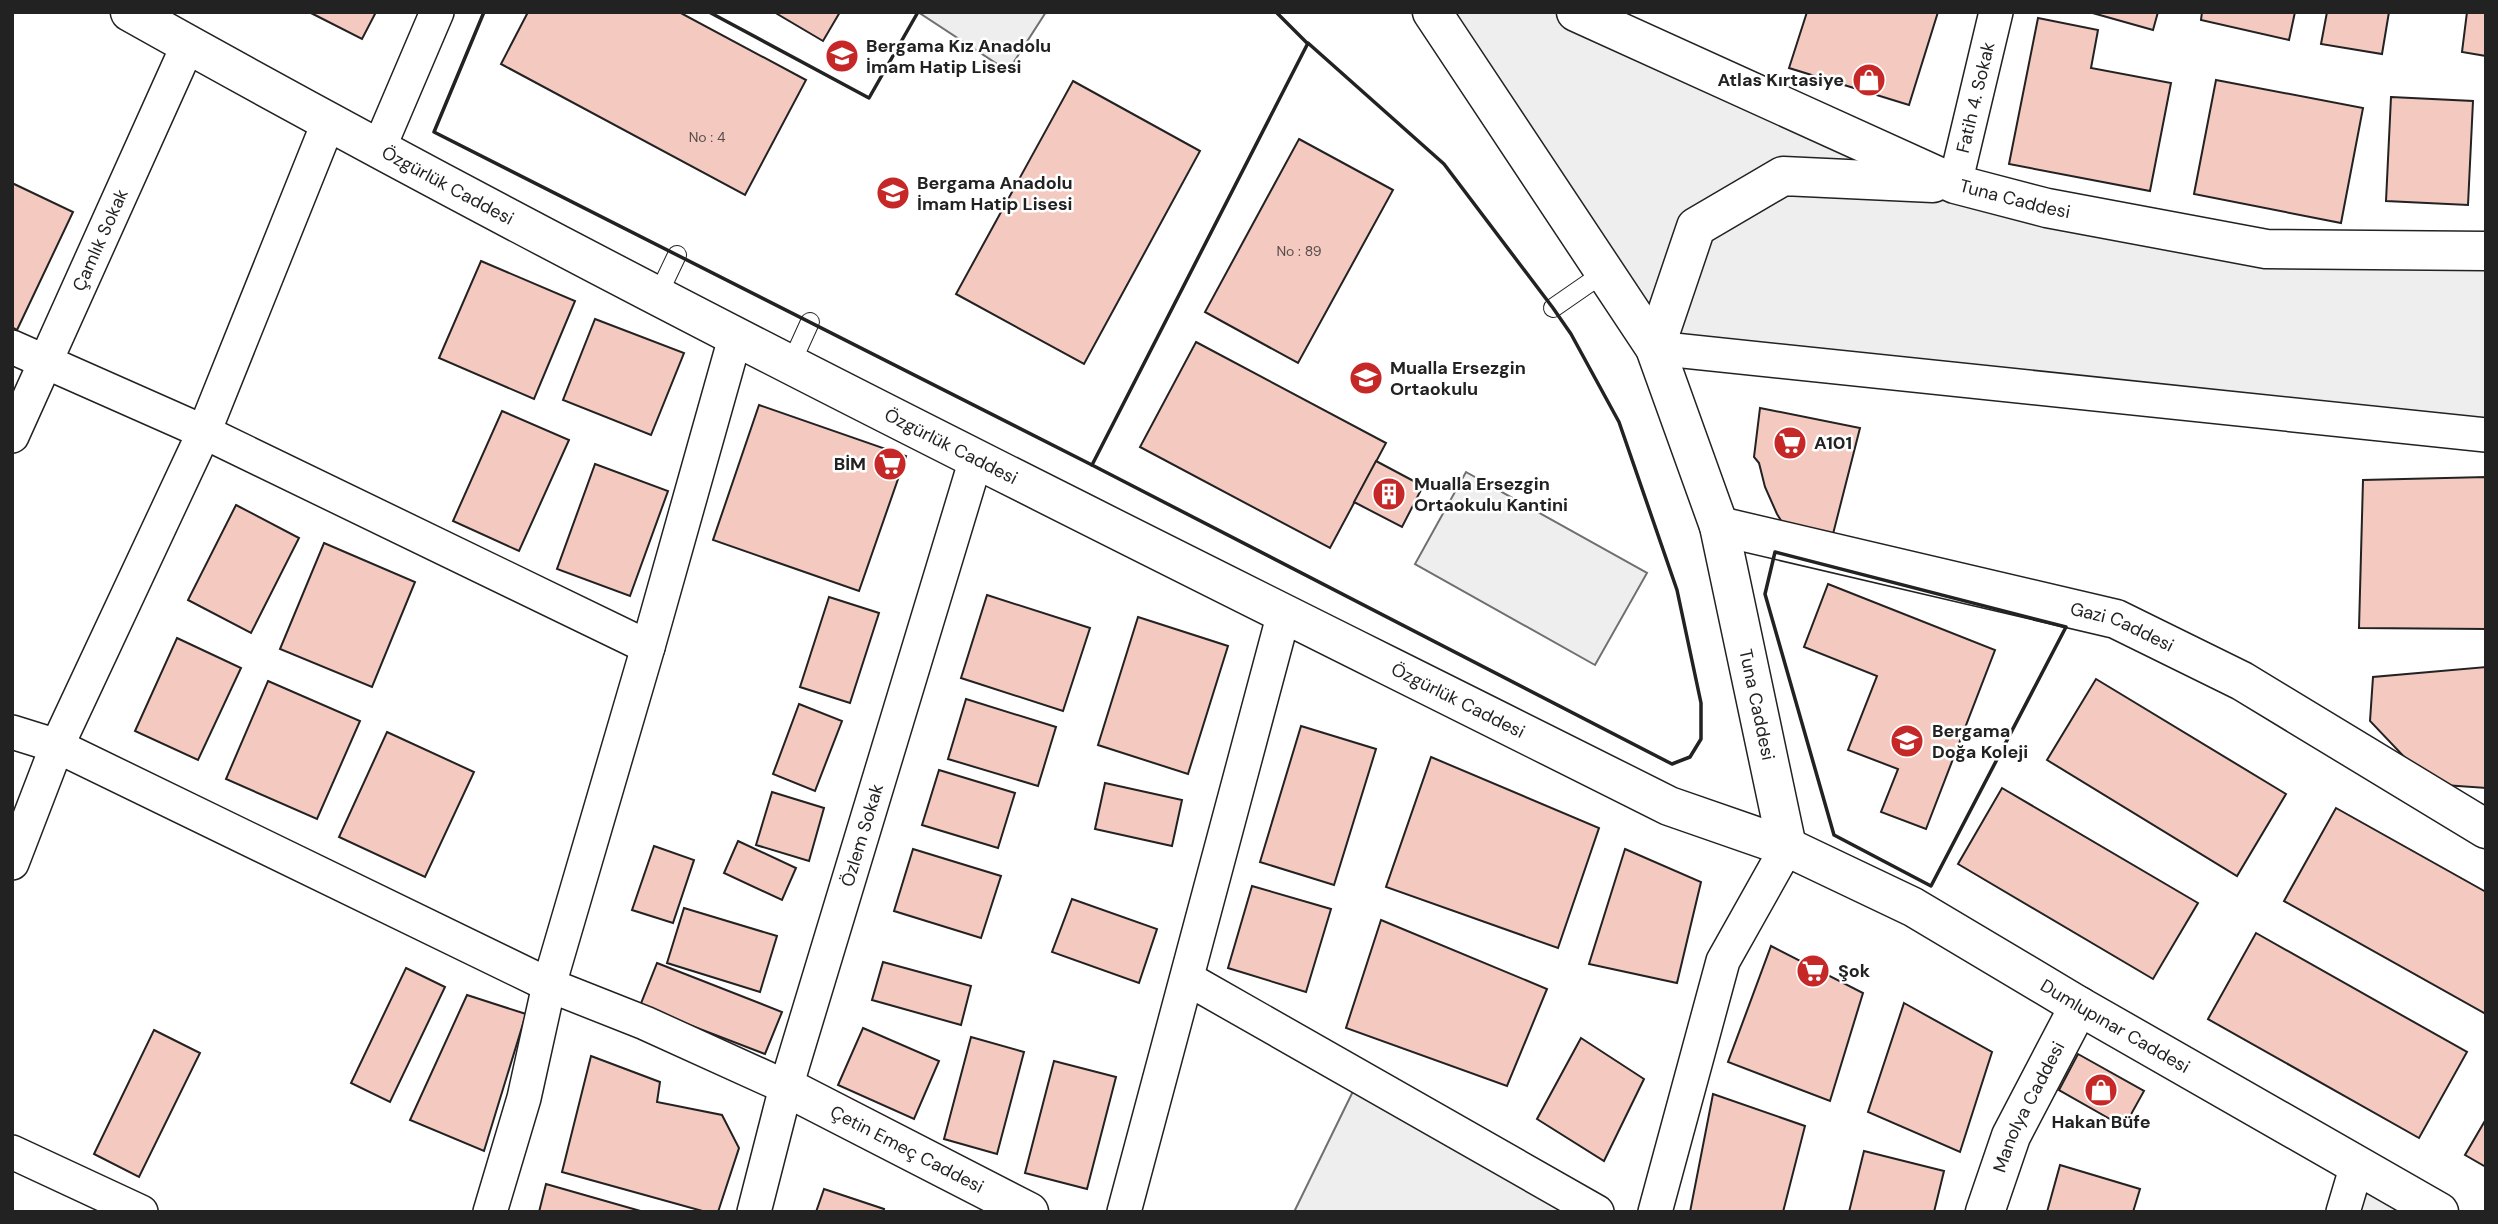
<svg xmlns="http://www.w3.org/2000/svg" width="2498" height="1224" font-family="'DM Sans',sans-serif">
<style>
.green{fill:#eee;stroke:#6f6f6f;stroke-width:2}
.building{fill:#f3c9c0;stroke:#222;stroke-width:2}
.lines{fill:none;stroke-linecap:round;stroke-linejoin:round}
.lane-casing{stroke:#222;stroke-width:20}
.street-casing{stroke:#222;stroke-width:36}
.secondary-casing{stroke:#222;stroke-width:41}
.lane{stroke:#fff;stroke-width:18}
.street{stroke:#fff;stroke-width:33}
.secondary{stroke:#fff;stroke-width:38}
.wall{stroke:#222;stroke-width:3.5}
.labels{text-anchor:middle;stroke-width:5;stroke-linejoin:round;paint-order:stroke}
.number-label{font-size:14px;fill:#564c4a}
.poi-label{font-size:18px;font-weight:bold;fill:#222;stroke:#fff;text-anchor:start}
.street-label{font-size:18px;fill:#222;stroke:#fff}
</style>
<rect width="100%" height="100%" fill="#fff"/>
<g class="green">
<path d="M918 12H1046L1008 71Z"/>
<path d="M1432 12H1576L2047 208 2486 252V435L1655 348Z"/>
<path d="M1466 472 1647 573 1595 665 1415 564Z"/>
<path d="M1360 1077 1597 1212H1294Z"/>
<path d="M2357 1165 2439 1212H2343Z"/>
</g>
<g class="building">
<path d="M309 12H376L362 39Z"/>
<path d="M528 12H679L806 80 745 195 501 64Z"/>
<path d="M774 12H840L823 41Z"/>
<path d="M1807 12H1938L1909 105 1789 68Z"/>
<path d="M2089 12H2158L2153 30Z"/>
<path d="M2202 12H2295L2289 40 2201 20Z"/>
<path d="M2327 12H2389L2382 54 2321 44Z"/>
<path d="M2467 12H2486V56L2462 52Z"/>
<path d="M2038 18 2098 30 2091 68 2171 83 2150 191 2009 164Z"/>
<path d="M2216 80 2363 108 2341 223 2194 194Z"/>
<path d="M1073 81 1200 151 1084 364 956 294Z"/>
<path d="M2391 97 2473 101 2468 205 2386 201Z"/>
<path d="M1299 139 1393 190 1298 363 1205 312Z"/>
<path d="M12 183 73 212 17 330 12 327Z"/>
<path d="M481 261 575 301 534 399 439 358Z"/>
<path d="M595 319 684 353 651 435 563 400Z"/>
<path d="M1196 342 1386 443 1330 548 1140 447Z"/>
<path d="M759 405 906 456 859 591 713 540Z"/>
<path d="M1760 408 1860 428 1832 538 1788 532 1777 514 1765 487 1759 463 1754 457Z"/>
<path d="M502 411 569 440 519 551 453 521Z"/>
<path d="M1376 461 1423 486 1402 527 1354 502Z"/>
<path d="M595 464 668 491 630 596 557 569Z"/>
<path d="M2486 477V629L2359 628 2363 480Z"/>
<path d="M236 505 299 538 251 633 188 600Z"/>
<path d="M324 543 415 582 372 687 280 649Z"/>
<path d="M1828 584 1995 650 1926 829 1881 812 1898 769 1848 750 1877 676 1804 647Z"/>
<path d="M987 595 1090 628 1063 711 961 678Z"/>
<path d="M829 597 879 613 850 703 800 687Z"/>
<path d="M1138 617 1228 646 1188 774 1098 745Z"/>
<path d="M177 638 241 668 198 760 135 731Z"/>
<path d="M2486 667V788L2430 784 2370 721 2373 677Z"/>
<path d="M2096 679 2286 794 2237 876 2047 760Z"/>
<path d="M268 681 360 721 317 819 226 779Z"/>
<path d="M966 699 1056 727 1038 786 948 759Z"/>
<path d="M799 704 842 721 815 791 773 774Z"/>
<path d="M1301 726 1376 749 1334 885 1260 862Z"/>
<path d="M387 732 474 772 425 877 339 837Z"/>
<path d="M1431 757 1599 828 1558 948 1386 887Z"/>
<path d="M939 770 1015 793 998 848 922 825Z"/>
<path d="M1105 783 1182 800 1172 846 1095 829Z"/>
<path d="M2002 788 2198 903 2153 979 1958 864Z"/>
<path d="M772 792 824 808 809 861 756 845Z"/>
<path d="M2336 808 2486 892V1014L2284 901Z"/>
<path d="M738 841 796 868 782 900 724 873Z"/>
<path d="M654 846 694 860 673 923 632 910Z"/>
<path d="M913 849 1001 876 981 938 894 911Z"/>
<path d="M1625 849 1701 882 1677 983 1589 964Z"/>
<path d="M1252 886 1331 909 1306 992 1228 968Z"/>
<path d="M1072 899 1157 929 1139 983 1052 952Z"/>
<path d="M684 908 777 936 760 992 667 963Z"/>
<path d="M1381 920 1547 989 1507 1086 1346 1028Z"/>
<path d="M2256 933 2467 1052 2419 1138 2208 1019Z"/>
<path d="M1771 946 1863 993 1830 1101 1728 1062Z"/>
<path d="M883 962 971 986 961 1025 872 1000Z"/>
<path d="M657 963 782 1012 765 1054 640 1006Z"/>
<path d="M406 968 445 987 390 1102 351 1083Z"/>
<path d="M467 995 526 1014 484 1151 410 1120Z"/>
<path d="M1904 1003 1992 1052 1960 1152 1868 1112Z"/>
<path d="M863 1028 939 1061 914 1119 838 1085Z"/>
<path d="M154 1030 200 1053 139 1177 94 1154Z"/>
<path d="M971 1037 1024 1052 997 1154 944 1139Z"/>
<path d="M1581 1038 1644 1079 1604 1161 1537 1119Z"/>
<path d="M2078 1054 2144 1091 2124 1127 2059 1090Z"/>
<path d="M591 1056 660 1082 657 1102 722 1115 739 1148 718 1212H706L562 1172Z"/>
<path d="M1054 1061 1116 1077 1087 1189 1025 1173Z"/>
<path d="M1713 1094 1805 1126 1783 1212H1690Z"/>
<path d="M2486 1119V1167L2465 1155Z"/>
<path d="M1864 1151 1944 1171 1934 1212H1849Z"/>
<path d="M2060 1165 2140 1189 2133 1212H2047Z"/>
<path d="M546 1184 644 1212H539Z"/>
<path d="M824 1189 884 1209 883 1212H816Z"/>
</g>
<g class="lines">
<defs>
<g id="lane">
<path d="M657 297 677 255"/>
<path d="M1553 308 1605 272"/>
<path d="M790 366 810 322"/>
</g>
<g id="street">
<path d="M379 148 437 12"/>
<path id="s1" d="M1955 184 1996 12"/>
<path d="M12 347 204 432 648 647"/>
<path d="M1655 348 2486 435"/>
<path id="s2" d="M12 436 188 45"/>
<path d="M12 732 57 746 549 985 645 1023 786 1087"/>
<path d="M12 863 57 746 204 432 329 121"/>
<path d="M1188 979 1597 1212"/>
<path d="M12 1152 141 1212"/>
<path d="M490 1212 524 1098 549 985 648 647 735 338"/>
<path id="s3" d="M754 1212 786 1087 976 459"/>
<path d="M1124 1212 1284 613"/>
<path d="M1655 1212 1723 961 1787 847"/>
<path d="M2343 1212 2357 1165"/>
</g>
<g id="secondary">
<path id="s4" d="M130 12C634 295 1153 547 1669 806L1787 847 1913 907 2079 1006 2439 1212"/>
<path id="s5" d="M1432 12 1655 348 1719 526 1787 847"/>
<path id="s6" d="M1576 12 1955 184 2047 208 2266 249 2486 251"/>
<path d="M1655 348 1696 227 1783 176 1933 183"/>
<path id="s7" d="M1719 526 2116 619 2242 681 2486 829"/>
<path id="s8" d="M786 1087 1029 1212"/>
<path id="s9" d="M1985 1212 2011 1136 2079 1006"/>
</g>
</defs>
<use href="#lane" class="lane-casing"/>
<use href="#street" class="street-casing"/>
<use href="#secondary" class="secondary-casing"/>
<use href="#lane" class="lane"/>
<use href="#street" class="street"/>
<use href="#secondary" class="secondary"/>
<g class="wall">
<path d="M484 12 434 132 1092 465"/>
<path d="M709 12 869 98 918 12"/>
<path d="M1276 12 1308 44"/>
<path d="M1308 43 1444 164 1553 308 1571 334 1619 422 1677 590 1701 703V739L1690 757 1672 764 1092 465Z"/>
<path d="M1775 552 2066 627 1931 886 1834 835 1765 594Z"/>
</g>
</g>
<defs>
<symbol id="school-disc" viewBox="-11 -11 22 22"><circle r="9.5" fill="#c62828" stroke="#fff"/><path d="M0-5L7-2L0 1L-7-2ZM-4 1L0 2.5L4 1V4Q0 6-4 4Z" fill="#fff"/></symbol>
<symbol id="shop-disc" viewBox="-11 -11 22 22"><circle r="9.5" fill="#c62828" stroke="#fff"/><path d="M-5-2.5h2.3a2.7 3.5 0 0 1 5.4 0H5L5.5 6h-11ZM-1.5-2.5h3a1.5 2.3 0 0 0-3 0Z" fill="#fff"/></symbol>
<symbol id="supermarket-disc" viewBox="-11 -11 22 22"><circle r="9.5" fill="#c62828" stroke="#fff"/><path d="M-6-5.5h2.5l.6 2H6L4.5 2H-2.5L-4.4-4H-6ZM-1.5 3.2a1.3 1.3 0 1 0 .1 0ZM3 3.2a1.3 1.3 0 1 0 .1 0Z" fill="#fff"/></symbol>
<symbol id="building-disc" viewBox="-11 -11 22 22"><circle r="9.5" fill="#c62828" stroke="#fff"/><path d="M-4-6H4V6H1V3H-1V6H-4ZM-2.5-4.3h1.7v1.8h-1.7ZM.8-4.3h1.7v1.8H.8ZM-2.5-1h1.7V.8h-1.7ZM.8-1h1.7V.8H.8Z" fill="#fff"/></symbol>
</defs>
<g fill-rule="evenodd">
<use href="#school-disc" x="823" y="37" width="38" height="38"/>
<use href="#shop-disc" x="1850" y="61" width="38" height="38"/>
<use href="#school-disc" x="874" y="174" width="38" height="38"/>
<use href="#school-disc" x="1347" y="359" width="38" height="38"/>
<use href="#supermarket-disc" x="1771" y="424" width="38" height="38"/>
<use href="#supermarket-disc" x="871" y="445" width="38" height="38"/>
<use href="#building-disc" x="1370" y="475" width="38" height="38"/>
<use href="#school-disc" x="1888" y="722" width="38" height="38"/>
<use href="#supermarket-disc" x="1794" y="952" width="38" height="38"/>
<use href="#shop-disc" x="2082" y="1071" width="38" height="38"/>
</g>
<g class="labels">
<g class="number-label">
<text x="707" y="142">No : 4</text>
<text x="1299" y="256">No : 89</text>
</g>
<g class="poi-label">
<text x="866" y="52">Bergama Kız Anadolu<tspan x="866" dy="21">İmam Hatip Lisesi</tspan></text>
<text x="1844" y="86" text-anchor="end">Atlas Kırtasiye</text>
<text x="917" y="189">Bergama Anadolu<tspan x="917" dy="21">İmam Hatip Lisesi</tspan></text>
<text x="1390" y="374">Mualla Ersezgin<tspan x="1390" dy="21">Ortaokulu</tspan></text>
<text x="1814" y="449">A101</text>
<text x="866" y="470" text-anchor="end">BİM</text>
<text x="1414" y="490">Mualla Ersezgin<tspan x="1414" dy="21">Ortaokulu Kantini</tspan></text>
<text x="1932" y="737">Bergama<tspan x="1932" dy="21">Doğa Koleji</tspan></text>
<text x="1838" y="977">Şok</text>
<text x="2101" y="1128" text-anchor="middle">Hakan Büfe</text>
</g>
<g class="street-label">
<text dy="6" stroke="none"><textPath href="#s1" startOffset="89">Fatih 4. Sokak</textPath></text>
<text dy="6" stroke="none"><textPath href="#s4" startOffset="362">Özgürlük Caddesi</textPath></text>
<text dy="6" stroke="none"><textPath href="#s6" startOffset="478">Tuna Caddesi</textPath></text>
<text dy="6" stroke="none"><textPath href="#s2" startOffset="215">Çamlık Sokak</textPath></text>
<text dy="6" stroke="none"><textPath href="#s4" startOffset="929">Özgürlük Caddesi</textPath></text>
<text dy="6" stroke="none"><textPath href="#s7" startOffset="416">Gazi Caddesi</textPath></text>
<text dy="6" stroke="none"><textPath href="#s4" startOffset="1496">Özgürlük Caddesi</textPath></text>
<text dy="6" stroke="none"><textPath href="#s5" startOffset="775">Tuna Caddesi</textPath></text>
<text dy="6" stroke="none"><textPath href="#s3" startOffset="392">Özlem Sokak</textPath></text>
<text dy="6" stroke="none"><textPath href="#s4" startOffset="2231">Dumlupınar Caddesi</textPath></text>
<text dy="6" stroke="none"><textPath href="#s9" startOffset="114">Manolya Caddesi</textPath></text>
<text dy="6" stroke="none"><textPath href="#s8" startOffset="136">Çetin Emeç Caddesi</textPath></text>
</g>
</g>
<rect width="2498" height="1224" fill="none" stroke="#222222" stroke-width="28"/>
</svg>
